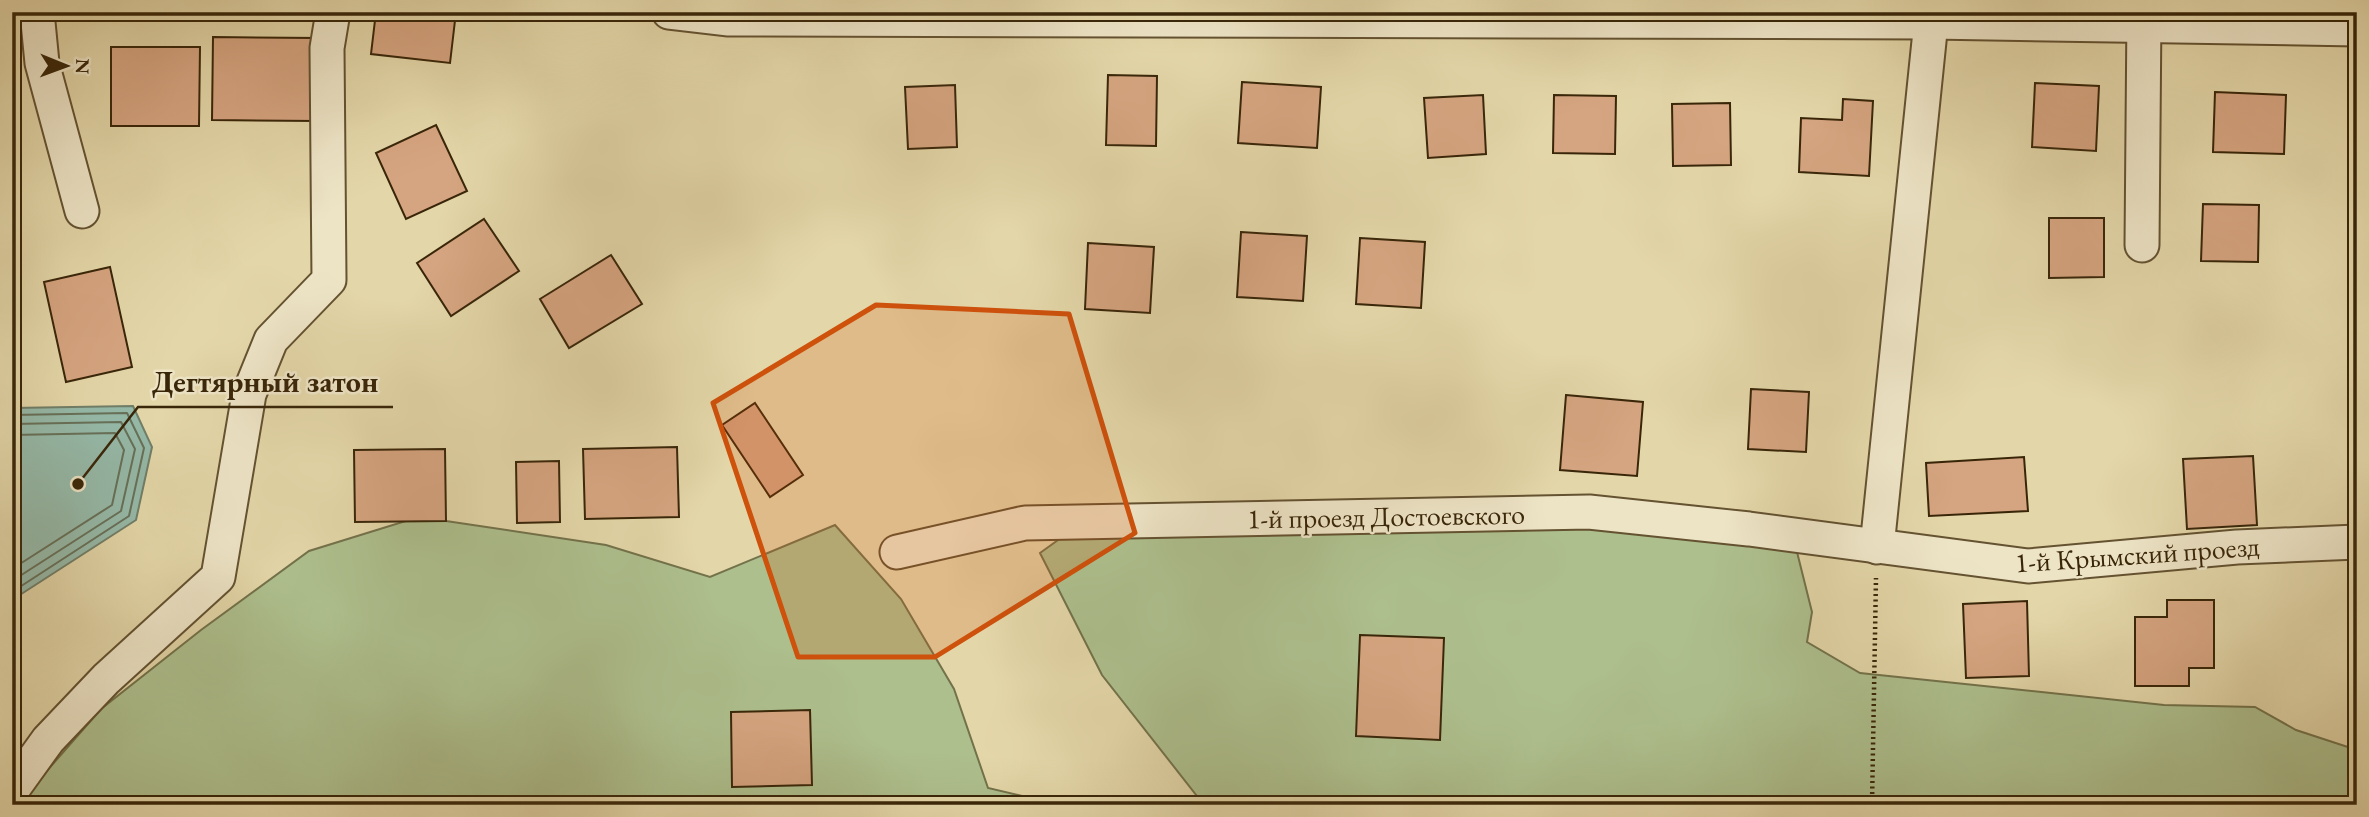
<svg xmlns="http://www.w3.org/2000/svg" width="2369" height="817" font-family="'EB Garamond',serif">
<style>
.green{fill:#adbf8d;stroke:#73724b;stroke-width:2}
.water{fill:#95b9a8;stroke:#707e68;stroke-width:2}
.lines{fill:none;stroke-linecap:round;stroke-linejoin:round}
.shore{stroke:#677058;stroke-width:2}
.building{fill:#d5a480;stroke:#392609;stroke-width:2}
.minor-casing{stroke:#645231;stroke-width:37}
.path{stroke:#392609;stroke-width:4.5;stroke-dasharray:2 3.5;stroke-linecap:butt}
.minor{stroke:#ede4c6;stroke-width:33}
.marked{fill:#ce510c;fill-opacity:0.2;stroke:#ce510c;stroke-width:5;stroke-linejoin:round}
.labels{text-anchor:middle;stroke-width:5;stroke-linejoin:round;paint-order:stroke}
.street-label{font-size:28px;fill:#392609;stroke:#ede4c6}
.leader{fill:none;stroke:#392609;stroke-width:2.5}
.callout-dot{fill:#392609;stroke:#ede4c6;stroke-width:2.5}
.callout-label{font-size:30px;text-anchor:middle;font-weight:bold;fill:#392609;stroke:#ede4c6;stroke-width:5;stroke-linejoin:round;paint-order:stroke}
</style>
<rect width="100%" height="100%" fill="#e3d6a8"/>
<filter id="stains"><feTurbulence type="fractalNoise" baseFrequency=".00286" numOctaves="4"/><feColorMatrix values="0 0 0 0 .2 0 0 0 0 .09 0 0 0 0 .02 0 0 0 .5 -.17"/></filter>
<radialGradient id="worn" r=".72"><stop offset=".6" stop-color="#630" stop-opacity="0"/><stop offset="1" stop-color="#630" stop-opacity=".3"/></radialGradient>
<g class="green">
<path d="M425 515 446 521 606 545 710 577 835 525 901 599 954 689 988 788 1060 805H17L101 709 201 630 309 551Z"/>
<path d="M1730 527 1792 532 1812 612 1807 642 1860 673 2164 705 2255 707 2296 730 2357 750V805H1204L1102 675 1040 553 1072 530Z"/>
</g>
<path class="water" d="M133 406 152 447 136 520 12 600V408Z"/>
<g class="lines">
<g class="shore">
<path d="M12 415 127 413 144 448 129 516 12 592"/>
<path d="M12 424 121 422 135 449 121 511 12 581"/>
<path d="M12 435 115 433 124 450 112 505 12 569"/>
</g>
</g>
<g class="building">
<path d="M376 12H456L450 63 371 54Z"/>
<path d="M213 37 318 38 317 121 212 120Z"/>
<path d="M111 47H200L199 126H111Z"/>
<path d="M1108 75 1157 76 1156 146 1106 145Z"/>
<path d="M1242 82 1321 87 1317 148 1238 143Z"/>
<path d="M2035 83 2099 86 2096 151 2032 147Z"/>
<path d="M955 85 957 147 908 149 905 87Z"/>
<path d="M2215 92 2286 95 2284 154 2213 152Z"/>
<path d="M1483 95 1486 154 1428 158 1424 98Z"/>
<path d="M1554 95 1616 96 1615 154 1553 153Z"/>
<path d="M1843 99 1873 101 1869 176 1799 172 1801 118 1842 120Z"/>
<path d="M1730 103 1731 165 1673 166 1672 104Z"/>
<path d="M436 125 467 191 406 219 376 153Z"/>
<path d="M2203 204 2259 205 2258 262 2201 261Z"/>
<path d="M2049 218H2104V277L2049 278Z"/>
<path d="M484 219 519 271 451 316 417 263Z"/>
<path d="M1241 232 1307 236 1303 301 1237 297Z"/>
<path d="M1360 238 1425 242 1421 308 1356 304Z"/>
<path d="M1088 243 1154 247 1150 313 1085 309Z"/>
<path d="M611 255 642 304 569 348 540 299Z"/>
<path d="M110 267 132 367 66 382 44 282Z"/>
<path d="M1751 389 1809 392 1806 452 1748 449Z"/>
<path d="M1566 395 1643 402 1637 476 1560 470Z"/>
<path d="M755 403 803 475 770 497 722 425Z"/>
<path d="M677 447 679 517 585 519 583 449Z"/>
<path d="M445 449 446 521 355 522 354 450Z"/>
<path d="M2253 456 2257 525 2187 529 2183 459Z"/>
<path d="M2024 457 2028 511 1929 516 1926 463Z"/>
<path d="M559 461 560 522 517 523 516 462Z"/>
<path d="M2167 600H2214V668H2189V686H2135V617H2167Z"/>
<path d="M2027 601 2029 676 1966 678 1963 604Z"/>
<path d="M1360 635 1444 638 1440 740 1356 736Z"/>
<path d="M810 710 812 785 732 787 731 712Z"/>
</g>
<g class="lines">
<defs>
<g id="minor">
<path d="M37 12 42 63 82 211"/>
<path d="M669 12 729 19 1931 22 2357 29"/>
<path d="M2142 245 2144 12"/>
<path d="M1877 547 1932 12"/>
<path d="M897 552 1025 523 1589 512 1749 529 2028 566 2237 547 2357 542"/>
<path d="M12 790 48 740 106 679 218 577 249 394 271 340 329 280 327 48 333 12"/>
</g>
</defs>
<use href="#minor" class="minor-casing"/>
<path class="path" d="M1872 805 1876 578"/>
<use href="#minor" class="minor"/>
</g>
<path class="marked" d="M876 305 1069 314 1135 533 935 657H798L713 403Z"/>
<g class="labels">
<g class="street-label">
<text transform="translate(1386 516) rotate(-1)" y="10">1-й проезд Достоевского</text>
<text transform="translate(2137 554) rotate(-4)" y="10">1-й Крымский проезд</text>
</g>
</g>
<path class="leader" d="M78 484L138 407H393"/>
<circle class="callout-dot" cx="78" cy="484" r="7"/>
<g class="callout-label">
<text x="265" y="392">Дегтярный затон</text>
</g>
<rect width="2369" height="817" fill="none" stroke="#e3d6a8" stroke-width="42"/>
<rect x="14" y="14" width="2341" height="789" fill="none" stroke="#392609" stroke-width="3.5"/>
<rect x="21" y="21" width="2327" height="775" fill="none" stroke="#392609" stroke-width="2"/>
<g transform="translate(66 66) rotate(91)" stroke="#ede4c6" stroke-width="5" paint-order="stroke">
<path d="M0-5L12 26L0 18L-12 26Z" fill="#392609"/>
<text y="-10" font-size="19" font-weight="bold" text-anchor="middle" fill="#392609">N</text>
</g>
<rect width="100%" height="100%" filter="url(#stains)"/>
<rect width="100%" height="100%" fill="url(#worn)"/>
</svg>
